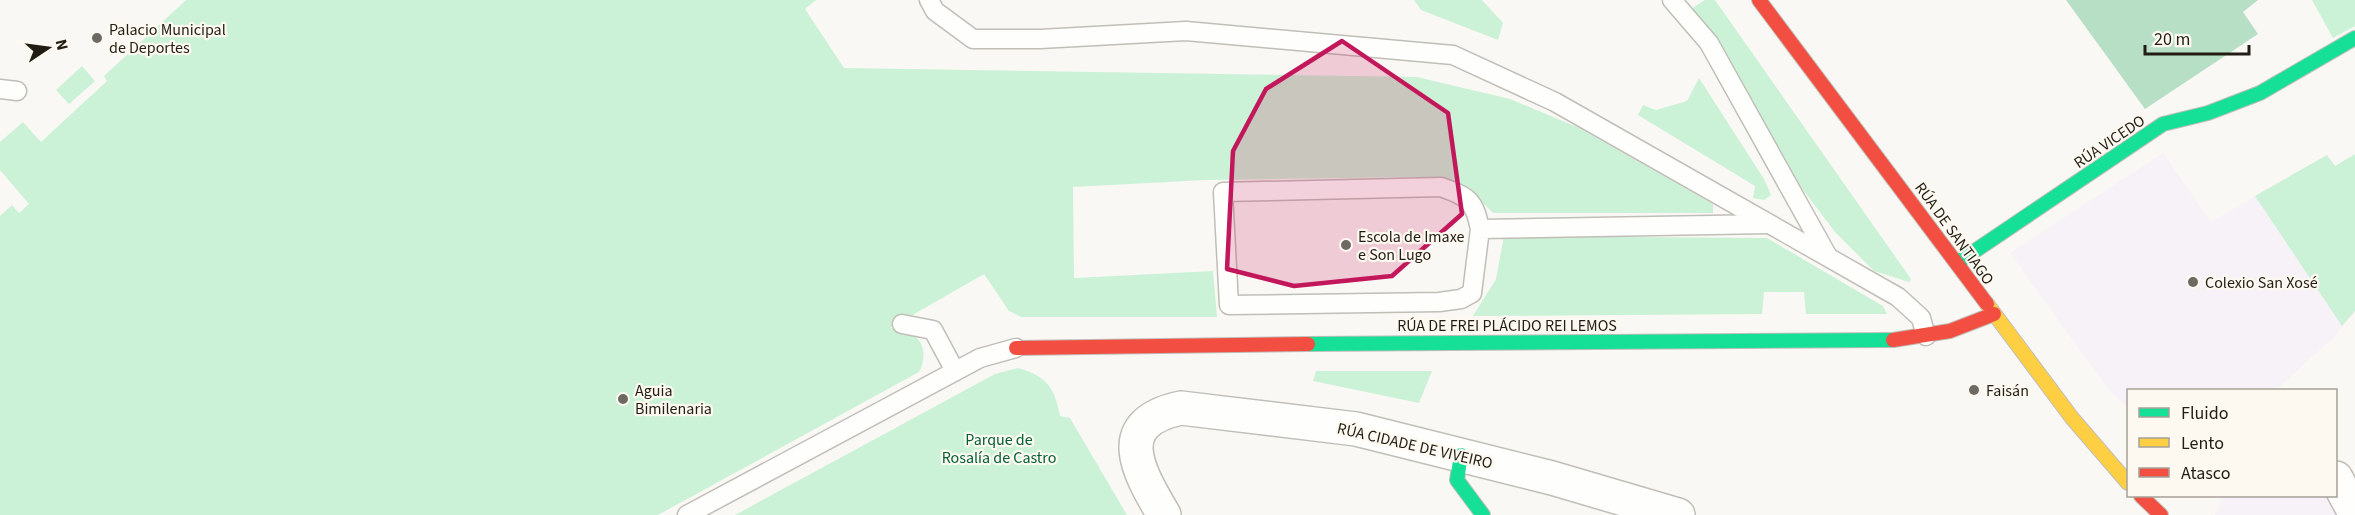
<svg xmlns="http://www.w3.org/2000/svg" width="2355" height="515" font-family="'Source Sans 3',sans-serif">
<style>
.education{fill:#f7f1f8}
.green{fill:#cbf2d7}
.forest{fill:#b7dfc5}
.lines{fill:none;stroke-linecap:round;stroke-linejoin:round}
.lane-casing{stroke:#c1beb8;stroke-width:21}
.street-casing{stroke:#c1beb8;stroke-width:36}
.fast-casing{stroke:#c1beb8;stroke-width:16}
.slow-casing{stroke:#c1beb8;stroke-width:16}
.jam-casing{stroke:#c1beb8;stroke-width:16}
.lane{stroke:#fefefd;stroke-width:18}
.street{stroke:#fefefd;stroke-width:33}
.fast{stroke:#16e098;stroke-width:14}
.slow{stroke:#ffcf43;stroke-width:14}
.jam{stroke:#f24e42;stroke-width:14}
.marked{fill:#c2185b;fill-opacity:0.2;stroke:#c2185b;stroke-width:4.5;stroke-linejoin:round}
.poi-dot{fill:#6d6a63;stroke:#fef9f0;stroke-width:2}
.labels{text-anchor:middle;stroke-width:4.5;stroke-linejoin:round;paint-order:stroke}
.poi-label{font-size:16px;fill:#211d15;stroke:#fef9f0;text-anchor:start}
.street-label{font-size:16px;fill:#211d15;stroke:#fef9f0}
.park-label{font-size:16px;fill:#015f37;stroke:#fef9f0}
</style>
<rect width="100%" height="100%" fill="#faf8f4"/>
<g class="education">
<path d="M2163 153 2211 222 2327 155 2335 166 2355 154V311L2334 337 2276 390H2128V408L2109 390 2010 253Z"/>
<path d="M2222 496H2331L2345 515H2215Z"/>
</g>
<g class="green">
<path d="M186 0H816L805 9 844 68 1417 77 1510 99 1577 127 1713 204V213H1493L1475 195 1450 180 1414 177 1206 180 1073 187 1074 278 1213 271 1217 317H1021L1009 311 984 274 890 328C916 329 932 346 919 372L658 515H0V216L12 205 19 213 29 204 0 170V142L23 122 41 142 107 81 104 76Z"/>
<path d="M1414 0H1482L1503 23 1498 40 1421 10Z"/>
<path d="M1705 0H1715L1911 279 1909 282 1874 271 1835 232 1785 166 1691 9Z"/>
<path d="M2312 0H2355V26L2333 38Z"/>
<path d="M82 66 95 81 69 104 56 90Z"/>
<path d="M1699 78 1764 179 1771 195 1764 200 1753 198 1755 186 1638 115 1643 105 1656 110 1687 101Z"/>
<path d="M2355 154V311L2342 326 2255 196 2327 155 2335 166Z"/>
<path d="M1504 236 1767 238 1883 306 1887 314H1806L1804 292H1764L1762 314 1473 316 1496 279Z"/>
<path d="M1018 368C1046 376 1055 387 1060 416L1070 418 1127 515H735L995 374Z"/>
<path d="M1316 371H1432L1419 403 1313 381Z"/>
</g>
<path class="forest" d="M2066 0H2258L2243 12 2258 34 2145 109Z"/>
<g class="lines">
<defs>
<g id="lane">
<path d="M929 0 935 11 973 39H1040L1186 31 1453 55 1555 102 1898 297 1921 318 1926 336"/>
<path d="M1672 0 1709 43 1827 255"/>
<path d="M0 89 17 91"/>
<path d="M1480 229C1474 200 1469 197 1441 187L1223 192 1229 305 1439 302 1461 299 1472 293 1480 229 1769 224"/>
<path d="M902 324 933 330 955 371"/>
<path d="M687 515 980 358 1016 348"/>
</g>
<g id="street">
<path d="M2336 478 2355 513"/>
<path d="M1164 515C1138 471 1110 423 1181 408L1356 429 1552 478 1678 515"/>
</g>
<g id="fast">
<path d="M1957 263 2163 124 2208 113 2260 93 2355 38"/>
<path d="M1308 344 1893 340"/>
<path d="M1461 455 1457 480 1483 515"/>
</g>
<path id="slow" d="M1987 304 2072 418 2128 483"/>
<g id="jam">
<path d="M1759 0 1987 304"/>
<path d="M1893 340 1950 331 1994 314"/>
<path d="M1016 348 1308 344"/>
<path d="M2141 496 2161 515"/>
</g>
</defs>
<use href="#lane" class="lane-casing"/>
<use href="#street" class="street-casing"/>
<use href="#fast" class="fast-casing"/>
<use href="#slow" class="slow-casing"/>
<use href="#jam" class="jam-casing"/>
<use href="#lane" class="lane"/>
<use href="#street" class="street"/>
<use href="#fast" class="fast"/>
<use href="#slow" class="slow"/>
<use href="#jam" class="jam"/>
</g>
<path class="marked" d="M1342 41 1448 113 1462 214 1392 276 1294 286 1227 269 1233 151 1266 89Z"/>
<g class="poi-dot">
<circle cx="97" cy="38" r="6"/>
<circle cx="1346" cy="245" r="6"/>
<circle cx="2193" cy="282" r="6"/>
<circle cx="1974" cy="390" r="6"/>
<circle cx="623" cy="399" r="6"/>
</g>
<g class="labels">
<g class="poi-label">
<text x="109" y="35">Palacio Municipal<tspan x="109" dy="18">de Deportes</tspan></text>
<text x="1358" y="242">Escola de Imaxe<tspan x="1358" dy="18">e Son Lugo</tspan></text>
<text x="2205" y="288">Colexio San Xosé</text>
<text x="635" y="396">Aguia<tspan x="635" dy="18">Bimilenaria</tspan></text>
<text x="1986" y="396">Faisán</text>
</g>
<g class="street-label">
<text transform="translate(2109 141) rotate(-34)" y="6">RÚA VICEDO</text>
<text transform="translate(1955 233) rotate(54)" y="6">RÚA DE SANTIAGO</text>
<text x="1507" y="331">RÚA DE FREI PLÁCIDO REI LEMOS</text>
<text transform="translate(1415 445) rotate(13)" y="6">RÚA CIDADE DE VIVEIRO</text>
</g>
<g class="park-label">
<text x="999" y="445">Parque de<tspan x="999" dy="18">Rosalía de Castro</tspan></text>
</g>
</g>
<rect x="2127" y="389" width="210" height="108" fill="#fef9f0" stroke="#a6a198" stroke-width="1.5"/>
<rect x="2139" y="408" width="30" height="9" fill="#16e098" stroke="#a6a198" stroke-width="1.5"/>
<text x="2181" y="419" font-size="18" fill="#211d15">Fluido</text>
<rect x="2139" y="438" width="30" height="9" fill="#ffcf43" stroke="#a6a198" stroke-width="1.5"/>
<text x="2181" y="449" font-size="18" fill="#211d15">Lento</text>
<rect x="2139" y="468" width="30" height="9" fill="#f24e42" stroke="#a6a198" stroke-width="1.5"/>
<text x="2181" y="479" font-size="18" fill="#211d15">Atasco</text>
<g transform="translate(48 48) rotate(77)" stroke="#fef9f0" stroke-width="4.5" paint-order="stroke">
<path d="M0-4.5L10 22L0 15L-10 22Z" fill="#211d15"/>
<text y="-9" font-size="16" font-weight="bold" text-anchor="middle" fill="#211d15">N</text>
</g>
<path d="M2145 45v9h104v-9" fill="none" stroke="#211d15" stroke-width="3"/>
<text x="2154" y="45" font-size="18" fill="#211d15" stroke="#fef9f0" stroke-width="4.5" paint-order="stroke">20 m</text>
</svg>
